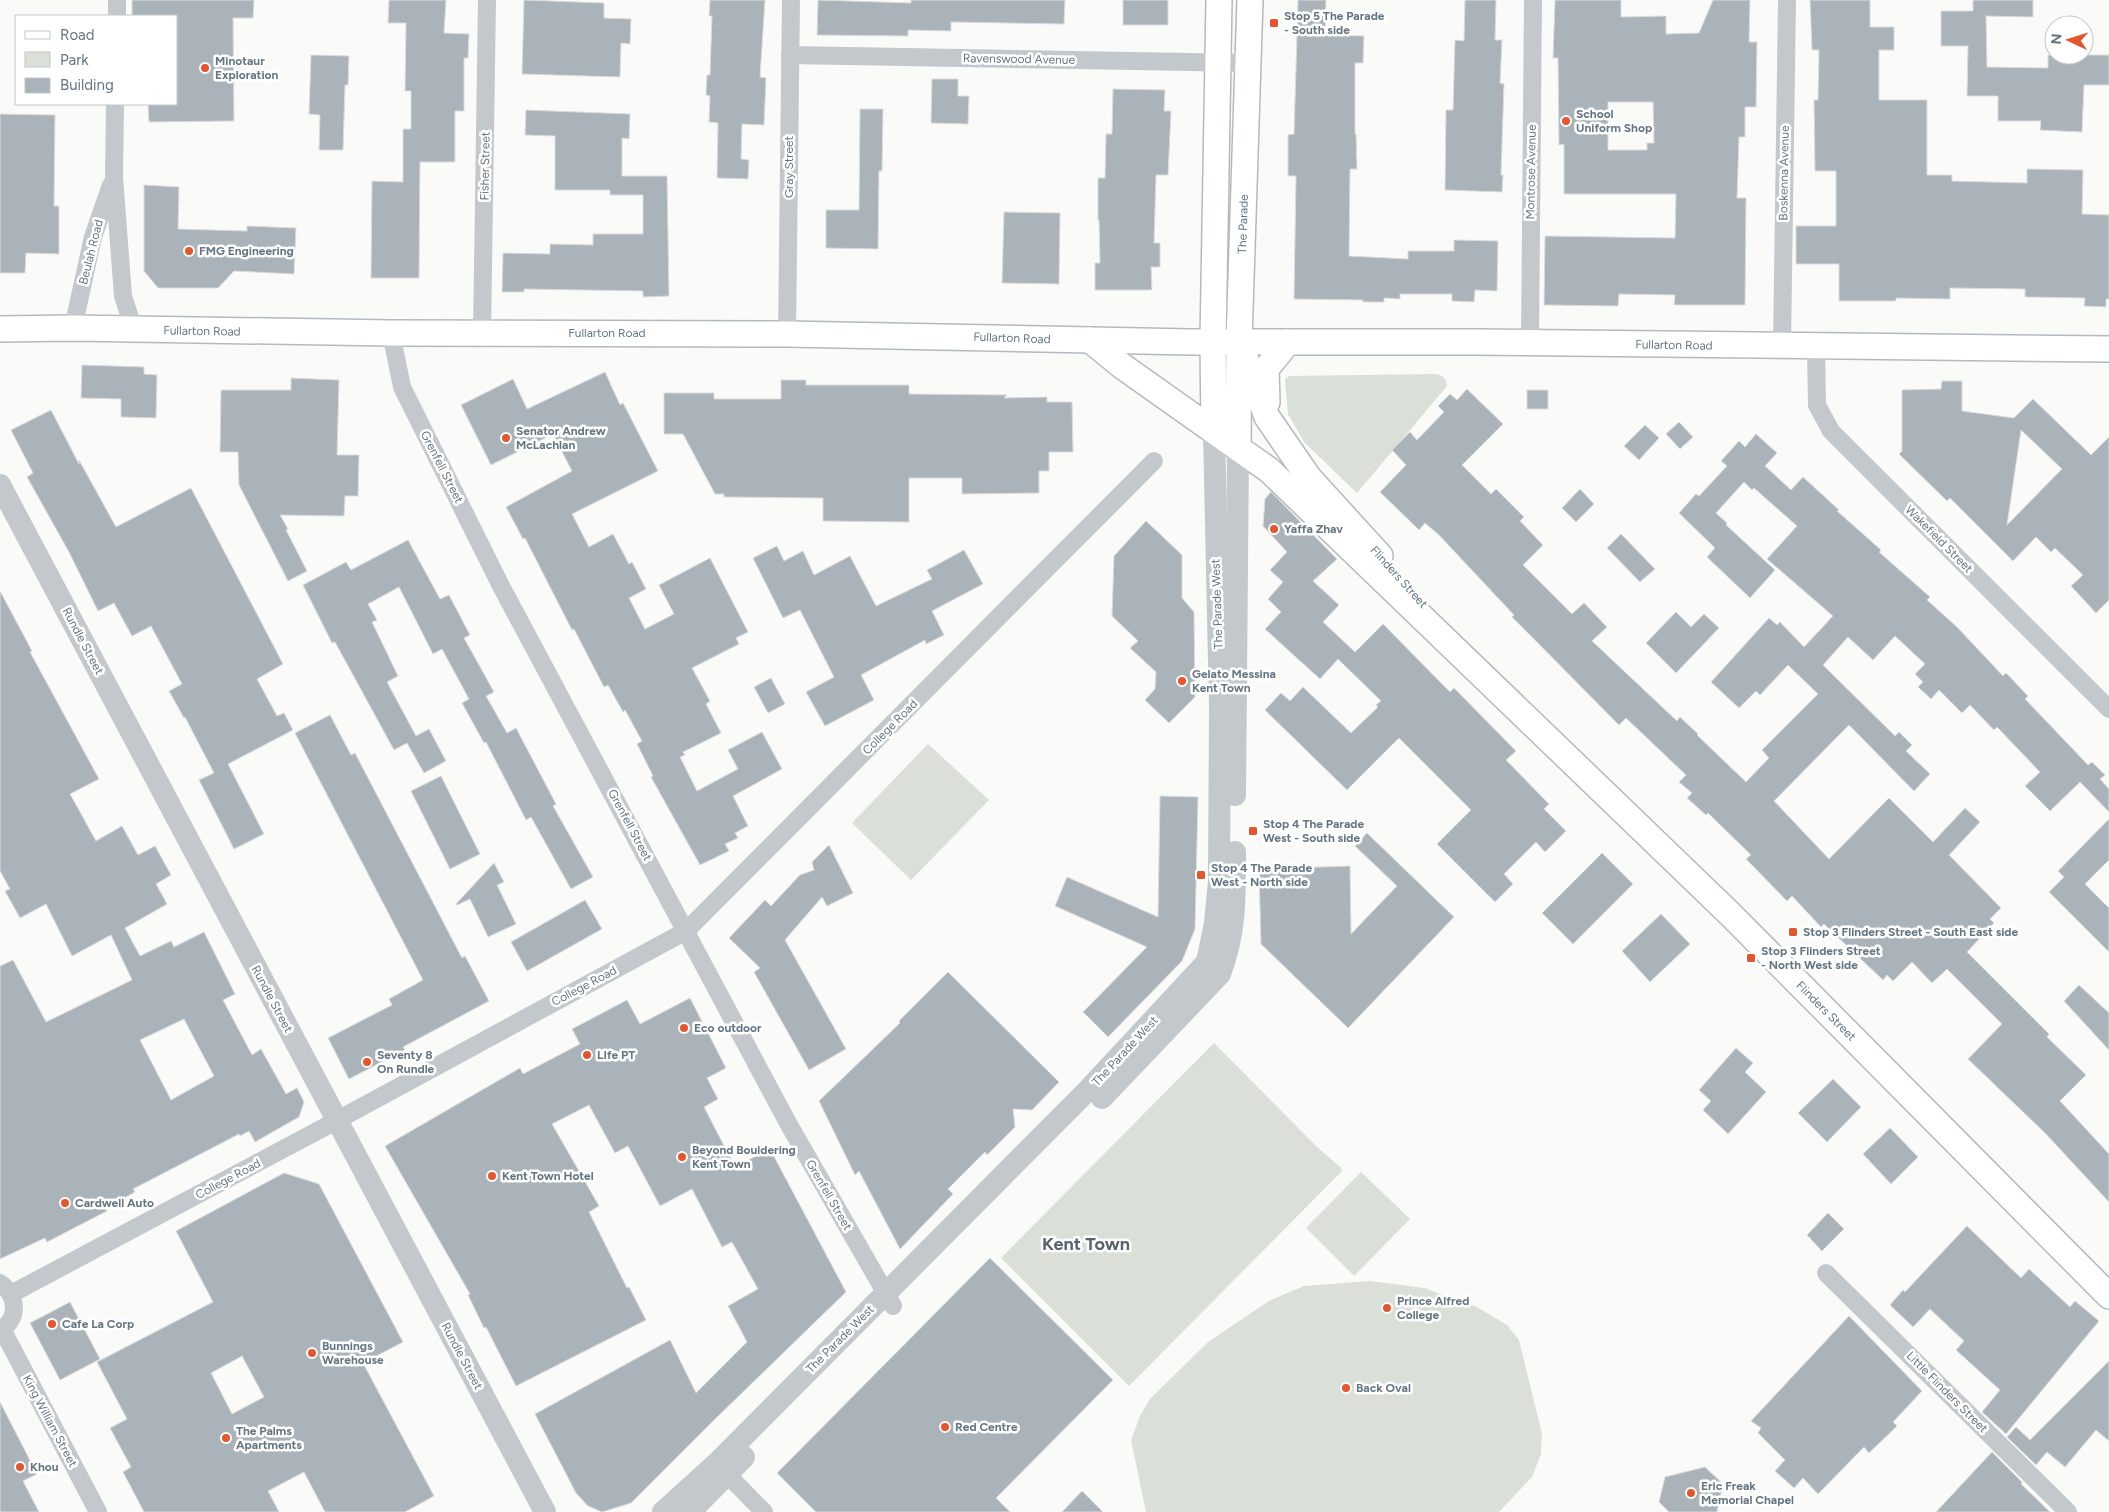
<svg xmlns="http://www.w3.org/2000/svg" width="2109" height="1512" font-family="Figtree,sans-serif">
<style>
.green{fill:#dadfd7}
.building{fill:#aab3b9;stroke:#dcdcda;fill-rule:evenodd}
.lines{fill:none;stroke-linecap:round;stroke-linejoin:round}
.secondary-casing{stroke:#b3babf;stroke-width:28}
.minor{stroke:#c3c8cc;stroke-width:18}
.tertiary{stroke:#c3c8cc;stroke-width:22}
.secondary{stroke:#fff;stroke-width:25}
.poi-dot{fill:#e4572e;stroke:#fff;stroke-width:2}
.labels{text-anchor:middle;stroke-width:5;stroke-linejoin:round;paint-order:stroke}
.poi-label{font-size:12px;font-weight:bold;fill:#657683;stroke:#fff;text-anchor:start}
.street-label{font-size:12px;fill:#657683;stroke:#fff}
.district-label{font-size:18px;font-weight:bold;fill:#57646e;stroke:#fff}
</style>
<rect width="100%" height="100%" fill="#fafaf8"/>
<g class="green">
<path d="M1435 374C1443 375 1446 378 1447 386L1357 493 1304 442 1288 414 1285 379 1290 376Z"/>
<path d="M928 744 989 800 911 880 852 823Z"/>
<path d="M1214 1043 1316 1146 1341 1168 1342 1171 1129 1386 1001 1258Z"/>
<path d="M1361 1172 1410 1219 1354 1276 1306 1228Z"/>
<path d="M1370 1281 1424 1288 1477 1307 1507 1325 1519 1340 1542 1434 1541 1454 1532 1477 1499 1512H1146L1131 1440 1140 1416 1150 1399 1208 1342 1269 1301 1304 1286Z"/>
</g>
<g class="building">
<path d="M132 0H254L253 18H233L234 121 149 122 148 104H176V16H132Z"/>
<path d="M389 0H446L444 33 469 34 468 58H464V111H455V162H420L419 278H371L372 181 403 182V129H411V91H405L406 23H388Z"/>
<path d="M524 0 604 3V18L631 19 630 44 621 43 620 77 522 74Z"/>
<path d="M710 0H765L760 77 766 78 764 125 742 124 741 159 749 160 748 179 717 178 718 123 709 122 710 96 706 95 707 75H710L712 16H709Z"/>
<path d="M818 0 911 3V0H1065L1064 24 951 22V31L908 30V36L817 35Z"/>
<rect x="1123" y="0" width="45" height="25"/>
<path d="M1298 0H1326L1325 35 1364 36 1363 63H1355V134H1356L1357 169H1350L1349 256 1408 259V251H1454V240L1498 241 1497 291 1475 290 1474 302 1452 301V294H1400V299L1384 298V302H1363V300L1294 299 1296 176H1288V135L1294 134Z"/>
<path d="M1465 0H1496L1495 40H1502L1500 83 1504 84 1501 175H1503L1502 192 1445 190 1446 110H1453L1455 40 1464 41Z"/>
<path d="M1555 0H1621V17L1666 16V34L1699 33 1713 0H1750L1749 42H1757L1756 107H1745V137H1739L1737 198H1746L1745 305H1674L1675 295 1619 294 1618 306 1544 305 1545 236 1675 238 1676 194H1564V144L1559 145 1558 58H1553ZM1608 102H1653L1654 143H1647V150H1608Z"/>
<path d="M1810 0H1870V27H1894V50H1879V100H1927V175H1952V181L2027 183V169L2083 170 2082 214 2109 215V299H2106V307L2084 306 2085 298 2025 297V289L1950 288V299L1896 298V301H1839V264H1796V226H1836V171H1815L1814 100H1818L1819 50H1812Z"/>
<path d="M1973 0H2033V17L1986 16 1987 67 2048 68V55H2109V85H2084L2082 132 2040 130 2041 121H1998V96H1967L1968 46H1941V11H1973Z"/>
<path d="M311 55 349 56 348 85H345L343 150H319L320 115 309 114Z"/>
<path d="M932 79H958V96H969L968 124 931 123Z"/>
<path d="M1113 89 1165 90 1164 111H1171L1168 175H1156L1154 243H1160V267H1151L1152 290H1095V263H1100L1099 220H1098V178H1105L1106 134H1112Z"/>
<path d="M860 109H883L882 171H879L878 249 826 248V210H859Z"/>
<path d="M526 110 630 114 629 139 622 138V176H667L669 296 643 297V291L524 289V292H502L503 253 550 254V244L593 245V234H643V195H610V190H555V136L525 135Z"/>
<path d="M0 114 55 115 54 206H59V254L26 253 25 273H0Z"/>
<path d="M144 185 179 187 178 229 247 231V226L296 228 294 274 234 271 218 288H158L144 271Z"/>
<path d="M1004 212 1060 213 1059 284 1002 283Z"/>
<path d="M82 365 144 367V374L157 375 156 418 121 417V399L81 398Z"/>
<path d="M605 372 620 405 623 403 658 471 572 514 589 547 613 534 629 564 632 562 646 589 629 598 645 629 674 614 659 585 710 558 748 632 736 638 739 644 692 668 710 701 706 704 721 733 683 752 685 755 680 757 697 791 738 769 728 750 762 732 782 769 733 796 748 826 735 833 738 838 725 844 729 851 700 865 651 777 653 776 637 744 642 741 625 710 623 712 608 685 604 687 574 629 572 630 525 538 523 539 506 507 572 471 553 434 491 465 461 405 513 379 527 409Z"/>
<path d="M291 378 339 380 337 455H359L358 496H345L344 516 280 515 288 529 286 530 307 571 288 581 239 485 238 452H220L221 390H291Z"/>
<path d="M781 380H806V385H909V394L1007 395 1004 398 1047 397V402H1072L1073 452H1049V471H1039V493L962 494V478H909V522L823 521V498L724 497V494H715L683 434H664V393H714V399H781Z"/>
<path d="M1942 381H1962V411L2014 418 2033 399 2091 455 2109 437V600L2096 613 2071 586 2083 575 2055 548 2051 552 2036 537 2013 561 1950 498 1947 501 1899 454 1902 451V390L1941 389ZM2021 430 2062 469 2007 525Z"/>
<path d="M1467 389 1503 424 1462 465 1491 494 1496 489 1524 517 1520 521 1543 545 1523 565 1572 614 1584 603 1607 627 1592 641 1677 721 1680 717 1698 734 1697 735 1746 782 1769 758 1762 750 1818 694 1788 665 1760 695 1756 691 1739 708 1711 682 1769 618 1777 625 1780 622 1804 647 1833 616 1767 559 1797 526 1754 488 1752 490 1744 482 1716 513 1727 523 1726 525 1775 570 1750 598 1707 557 1715 548 1679 513 1696 494 1699 496 1727 466 1721 461 1739 441 1745 447 1756 434 1777 453 1765 466 1791 490 1803 477 1839 510 1837 511 1881 550 1879 552 1930 597 1927 600 1957 627 2003 676 2006 673 2028 696 2025 699 2088 765 2092 762 2105 775 2100 779 2109 789V812L2080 782 2050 811 2025 786 2040 772 1997 727 1994 730 1970 705 1962 713 1939 690 1931 699 1918 687 1923 682 1915 674 1925 664 1895 636 1873 660 1848 637 1823 665 1895 736 1899 732 1912 745 1906 751 1930 774 1914 791 1849 725 1774 801 1829 859 1889 798 1933 842 1965 808 1980 822 1949 855 2001 908 1990 919 1994 923 1967 952 2049 1034 2047 1037 2086 1075 2060 1101 2109 1154V1202L2046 1134 1968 1059 2002 1024 1947 969 1932 983 1912 962 1893 981 1887 975 1883 980 1824 924 1821 927 1792 896 1787 901 1746 859 1751 855 1708 813 1706 815 1687 798 1692 793 1679 782 1686 775 1626 718 1619 725 1512 617 1514 615 1439 535 1425 523 1419 530 1380 492 1406 465 1392 450 1410 432 1417 440 1444 412 1438 406 1450 394 1457 400Z"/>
<rect x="1527" y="390" width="21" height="19"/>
<path d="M51 410 79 464V460L116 527 191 488 283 664 257 679 277 716 284 713 293 730 228 764 264 834 234 849 199 780 214 773 185 717 184 718 169 691 182 684 151 626 132 636 114 603 98 611 69 552 27 477 33 473 11 430Z"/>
<path d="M1679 422 1693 437 1680 449 1666 434Z"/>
<path d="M1645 425 1659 438 1639 460 1624 446Z"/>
<path d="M1580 489 1594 504 1576 522 1562 508Z"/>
<path d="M1271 492 1337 559 1313 581 1339 605 1323 622 1355 652 1383 624 1450 692 1454 688 1516 751 1506 760 1549 804 1544 809 1566 831 1545 852 1536 842 1504 874 1513 884 1495 902 1437 844 1471 810 1399 738 1347 790 1265 710 1281 693 1290 701 1303 687 1351 733 1378 707 1376 705 1381 701 1338 659 1320 679 1265 629 1281 612 1268 599 1283 582 1270 570 1287 552 1263 526 1265 499Z"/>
<path d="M1146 521 1182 555V598L1194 612 1195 697 1169 723 1145 700 1155 689 1156 672 1130 648 1138 641 1112 616 1114 556Z"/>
<path d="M1621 534 1655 569 1640 582 1607 548Z"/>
<path d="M408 540 440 599 449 595 470 635 464 638 494 692 486 696 507 733 516 728 556 804 553 806 593 877 571 889 531 817 526 820 486 742 484 743 462 703 469 699 442 649 433 654 399 587 368 604 377 620 372 622 398 676 387 682 416 736 429 729 446 761 424 773 407 743 394 750 335 642 332 643 303 585 346 562 351 570Z"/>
<path d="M777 546 784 561 803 551 814 575 850 556 876 606 932 579 927 570 964 550 983 584 932 611 944 635 926 644 925 640 861 675 874 700 825 726 806 692 834 677 800 610 783 618 753 558Z"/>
<path d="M0 591 32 651 30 652 99 779 70 794 96 841 122 826 138 855 155 846 171 875 156 884 167 904 125 928 140 956 171 941 174 947 204 932 235 994 223 1000 252 1055 261 1049 286 1094 297 1088 304 1102 299 1117 255 1142 249 1131 240 1136 239 1134 133 1189 135 1192 105 1208 107 1211 47 1242 45 1238 0 1259V966L13 960 46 1022 132 980 111 935 72 956 46 904 20 918 5 891 10 889 0 871ZM184 1019 214 1076 171 1100 140 1040Z"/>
<path d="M1676 612 1691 627 1704 614 1719 628 1676 673 1646 643Z"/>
<path d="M771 678 785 704 768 713 754 687Z"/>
<path d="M330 715 351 755 355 753 462 958 465 956 489 1001 403 1047 405 1050 349 1079 328 1038 392 1005 389 999 423 980 295 733Z"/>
<path d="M441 776 480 854 450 869 411 791Z"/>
<path d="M1160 796 1198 797 1195 929 1182 961 1108 1037 1083 1012 1147 947 1055 906 1067 877 1158 917Z"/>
<path d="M2109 819V860L2085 884 2109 908V952L2049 892 2064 877 2058 871Z"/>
<path d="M1367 833 1454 917 1348 1028 1261 944 1259 869 1350 866 1351 934 1397 886 1355 846Z"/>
<path d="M829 845 853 893 827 906 822 897 785 940 846 1049 809 1070 754 972 760 968 729 938 765 900 771 906 800 875 814 870 812 862Z"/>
<path d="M1602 853 1633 884 1573 944 1542 913Z"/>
<path d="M494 863 504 882 497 885 516 924 488 937 470 899 457 905 456 904Z"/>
<path d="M585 900 602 929 527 971 511 942Z"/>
<path d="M1661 914 1690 944 1650 982 1622 951Z"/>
<path d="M948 972 1059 1082 1032 1110 1013 1109 1015 1127 987 1155 985 1152 948 1189 953 1194 900 1249 859 1171 855 1175 819 1101 900 1023 899 1021Z"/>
<path d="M2079 985 2109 1013V1050L2064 1001Z"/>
<path d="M690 998 726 1068 707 1078 718 1099 704 1107 735 1167 770 1149 846 1292 711 1423 631 1503 602 1512 588 1506 576 1493 535 1414 670 1340 696 1393 747 1342 728 1306 758 1289 732 1242 722 1247 692 1189 660 1206 628 1146 615 1153 589 1105 552 1124 599 1206 589 1212 627 1288 629 1287 646 1320 516 1386 486 1327 484 1328 468 1295 470 1294 385 1146 520 1068 523 1074 580 1044 572 1029 627 1000 640 1024Z"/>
<path d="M1736 1048 1753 1063 1745 1072 1766 1092 1728 1134 1703 1110 1711 1101 1699 1090Z"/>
<path d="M1833 1079 1861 1107 1827 1142 1798 1113Z"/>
<path d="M1890 1128 1918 1157 1891 1184 1863 1154Z"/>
<path d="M284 1173 319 1184 403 1342 363 1363 434 1496 405 1512H325L304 1472 268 1491 279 1512H144L123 1472 131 1467 110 1428 127 1419 97 1362 213 1302 176 1231ZM242 1356 264 1397 232 1414 211 1373Z"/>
<path d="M1828 1213 1844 1229 1822 1251 1807 1235Z"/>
<path d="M1967 1226 2021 1278 2029 1269 2070 1307 2075 1301 2099 1321 2006 1434 1982 1412 2000 1390 1956 1350 1964 1341 1930 1309 1913 1327 1890 1305 1903 1290 1905 1292Z"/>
<path d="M990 1258 1113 1380 996 1498 1010 1512H816L777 1473Z"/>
<path d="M70 1302 100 1359 60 1380 30 1323Z"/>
<path d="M1849 1316 1922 1391 1893 1422 1897 1426 1869 1453 1864 1447 1818 1494 1803 1478 1794 1488 1775 1471 1785 1460 1758 1433 1761 1428 1751 1421Z"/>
<path d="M2109 1361V1441L2096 1430 2065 1467 2047 1452 2036 1465 2007 1437 2016 1427 2030 1440Z"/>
<path d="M0 1402 37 1474 23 1481 39 1512H0Z"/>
<path d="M1992 1452 2022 1482 2021 1484 2050 1512H1936Z"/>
<path d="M1705 1467 1723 1484 1717 1512H1669L1659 1502 1665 1477Z"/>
<path d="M1082 1491 1103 1512H1062Z"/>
</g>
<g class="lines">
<defs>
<g id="secondary">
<path d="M0 329 73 328 391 333 787 334 1191 342H1477L2109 349"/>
<path d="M1090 340 1122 366 1269 470 1730 914 2109 1296"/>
<path d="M1239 341 1267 417 1309 478 1380 556"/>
<path d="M1267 402 1266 369 1288 342"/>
<path d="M1214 431 1213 342 1219 0"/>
<path d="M1238 448 1239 341 1250 0"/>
</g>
</defs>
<use href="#secondary" class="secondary-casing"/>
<g class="minor">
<path d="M117 16V0"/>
<path d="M790 55 1249 63"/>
<path d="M115 104 114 177 123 296 134 330"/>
<path d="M73 328 93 237 111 185"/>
<path d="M391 333 402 387 501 586 788 1123 893 1306"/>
<path d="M482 333 487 0"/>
<path d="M787 334 791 0"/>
<path d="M1530 343 1533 0"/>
<path d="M1782 346 1787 0"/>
<path d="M1816 346 1817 405 1831 431 2109 709"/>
<path d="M1826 1273 2068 1512"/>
<path d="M0 1283C17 1295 20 1319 0 1330"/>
<path d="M11 1294 321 1129 686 931 1154 461"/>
<path d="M2 1329 98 1512"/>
<path d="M719 1466 764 1512"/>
</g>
<g class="tertiary">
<path d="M0 485 545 1512"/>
<path d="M1235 795 1238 448"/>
<path d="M1102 1098 1220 974C1236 931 1235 897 1235 852"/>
<path d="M663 1512 716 1464 1087 1091 1207 962 1215 923 1219 881 1220 707 1214 431"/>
<path d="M690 1512 744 1457"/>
</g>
<use href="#secondary" class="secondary"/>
</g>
<g class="poi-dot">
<rect x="1269" y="18" width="10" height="10" rx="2.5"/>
<circle cx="205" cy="68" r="5"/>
<circle cx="1566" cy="121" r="5"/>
<circle cx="189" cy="251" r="5"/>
<circle cx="506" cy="438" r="5"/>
<circle cx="1274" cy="529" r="5"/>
<circle cx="1182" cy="681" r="5"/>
<rect x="1248" y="826" width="10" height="10" rx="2.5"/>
<rect x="1196" y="870" width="10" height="10" rx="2.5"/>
<rect x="1788" y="927" width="10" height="10" rx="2.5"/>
<rect x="1746" y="953" width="10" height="10" rx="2.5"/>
<circle cx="684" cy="1028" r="5"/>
<circle cx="587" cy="1055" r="5"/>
<circle cx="367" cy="1062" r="5"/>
<circle cx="682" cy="1157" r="5"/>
<circle cx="492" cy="1176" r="5"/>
<circle cx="65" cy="1203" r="5"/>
<circle cx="1387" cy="1308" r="5"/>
<circle cx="52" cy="1324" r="5"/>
<circle cx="312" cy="1353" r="5"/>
<circle cx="1346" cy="1388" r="5"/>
<circle cx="945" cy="1427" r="5"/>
<circle cx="226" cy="1438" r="5"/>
<circle cx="20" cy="1467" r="5"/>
<circle cx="1691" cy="1493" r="5"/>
</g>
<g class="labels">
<g class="poi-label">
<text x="1284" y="20">Stop 5 The Parade<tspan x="1284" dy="14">- South side</tspan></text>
<text x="215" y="65">Minotaur<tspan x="215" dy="14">Exploration</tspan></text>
<text x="1576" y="118">School<tspan x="1576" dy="14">Uniform Shop</tspan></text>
<text x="199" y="255">FMG Engineering</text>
<text x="516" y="435">Senator Andrew<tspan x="516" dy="14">McLachlan</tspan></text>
<text x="1284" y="533">Yaffa Zhav</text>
<text x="1192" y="678">Gelato Messina<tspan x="1192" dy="14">Kent Town</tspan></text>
<text x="1263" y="828">Stop 4 The Parade<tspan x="1263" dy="14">West - South side</tspan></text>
<text x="1211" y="872">Stop 4 The Parade<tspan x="1211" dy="14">West - North side</tspan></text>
<text x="1803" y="936">Stop 3 Flinders Street - South East side</text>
<text x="1761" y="955">Stop 3 Flinders Street<tspan x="1761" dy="14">- North West side</tspan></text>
<text x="694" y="1032">Eco outdoor</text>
<text x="377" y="1059">Seventy 8<tspan x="377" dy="14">On Rundle</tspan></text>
<text x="597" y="1059">LIfe PT</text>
<text x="692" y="1154">Beyond Bouldering<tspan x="692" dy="14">Kent Town</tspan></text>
<text x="502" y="1180">Kent Town Hotel</text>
<text x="75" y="1207">Cardwell Auto</text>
<text x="1397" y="1305">Prince Alfred<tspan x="1397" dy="14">College</tspan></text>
<text x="62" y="1328">Cafe La Corp</text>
<text x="322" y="1350">Bunnings<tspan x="322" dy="14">Warehouse</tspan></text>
<text x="1356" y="1392">Back Oval</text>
<text x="955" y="1431">Red Centre</text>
<text x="236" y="1435">The Palms<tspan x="236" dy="14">Apartments</tspan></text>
<text x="30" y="1471">Khou</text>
<text x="1701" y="1490">Eric Freak<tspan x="1701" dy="14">Memorial Chapel</tspan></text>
</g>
<g class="street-label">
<text transform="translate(1019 59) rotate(1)" y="4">Ravenswood Avenue</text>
<text transform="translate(485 166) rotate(-89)" y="4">Fisher Street</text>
<text transform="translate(789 167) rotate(-90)" y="4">Gray Street</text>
<text transform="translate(1531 172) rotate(-89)" y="4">Montrose Avenue</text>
<text transform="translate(1784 173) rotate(-89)" y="4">Boskenna Avenue</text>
<text transform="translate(1243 224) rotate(-88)" y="4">The Parade</text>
<text transform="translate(91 252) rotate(-76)" y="4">Beulah Road</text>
<text transform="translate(202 331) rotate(1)" y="4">Fullarton Road</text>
<text x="607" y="337">Fullarton Road</text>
<text transform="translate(1012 338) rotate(2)" y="4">Fullarton Road</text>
<text transform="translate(1674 345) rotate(1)" y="4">Fullarton Road</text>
<text transform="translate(442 467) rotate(63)" y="4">Grenfell Street</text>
<text transform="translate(1939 539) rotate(45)" y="4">Wakefield Street</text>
<text transform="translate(1399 577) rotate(48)" y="4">Flinders Street</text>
<text transform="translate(1217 604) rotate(-92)" y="4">The Parade West</text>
<text transform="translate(83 641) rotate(62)" y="4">Rundle Street</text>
<text transform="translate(890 727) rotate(-45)" y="4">College Road</text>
<text transform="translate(630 825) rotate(62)" y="4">Grenfell Street</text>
<text transform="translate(584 986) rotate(-28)" y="4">College Road</text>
<text transform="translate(272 999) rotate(62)" y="4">Rundle Street</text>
<text transform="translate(1826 1011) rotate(45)" y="4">Flinders Street</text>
<text transform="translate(1125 1051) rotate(-47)" y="4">The Parade West</text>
<text transform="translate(228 1179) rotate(-28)" y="4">College Road</text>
<text transform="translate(829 1195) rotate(60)" y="4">Grenfell Street</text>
<text transform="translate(840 1339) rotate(-45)" y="4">The Parade West</text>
<text transform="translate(462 1356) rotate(62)" y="4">Rundle Street</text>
<text transform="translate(1947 1392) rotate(45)" y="4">Little Flinders Street</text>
<text transform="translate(50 1421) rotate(62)" y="4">King William Street</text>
</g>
<g class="district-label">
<text x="1086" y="1250">Kent Town</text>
</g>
</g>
<rect x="15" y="15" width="162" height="90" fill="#ffffff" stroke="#c1c8cd"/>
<rect x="25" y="31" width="25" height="8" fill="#ffffff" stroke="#c1c8cd"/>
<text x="60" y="40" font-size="15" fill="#657683">Road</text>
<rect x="25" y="52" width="25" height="15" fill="#dadfd7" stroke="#c1c8cd"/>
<text x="60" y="65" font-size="15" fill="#657683">Park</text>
<rect x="25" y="78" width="25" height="15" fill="#aab3b9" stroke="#c1c8cd"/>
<text x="60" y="90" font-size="15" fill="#657683">Building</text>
<g transform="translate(2069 40) rotate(274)"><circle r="24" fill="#ffffff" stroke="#c1c8cd"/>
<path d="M0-4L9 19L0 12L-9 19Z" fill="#e4572e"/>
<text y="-8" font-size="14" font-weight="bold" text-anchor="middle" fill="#657683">N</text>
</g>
</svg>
